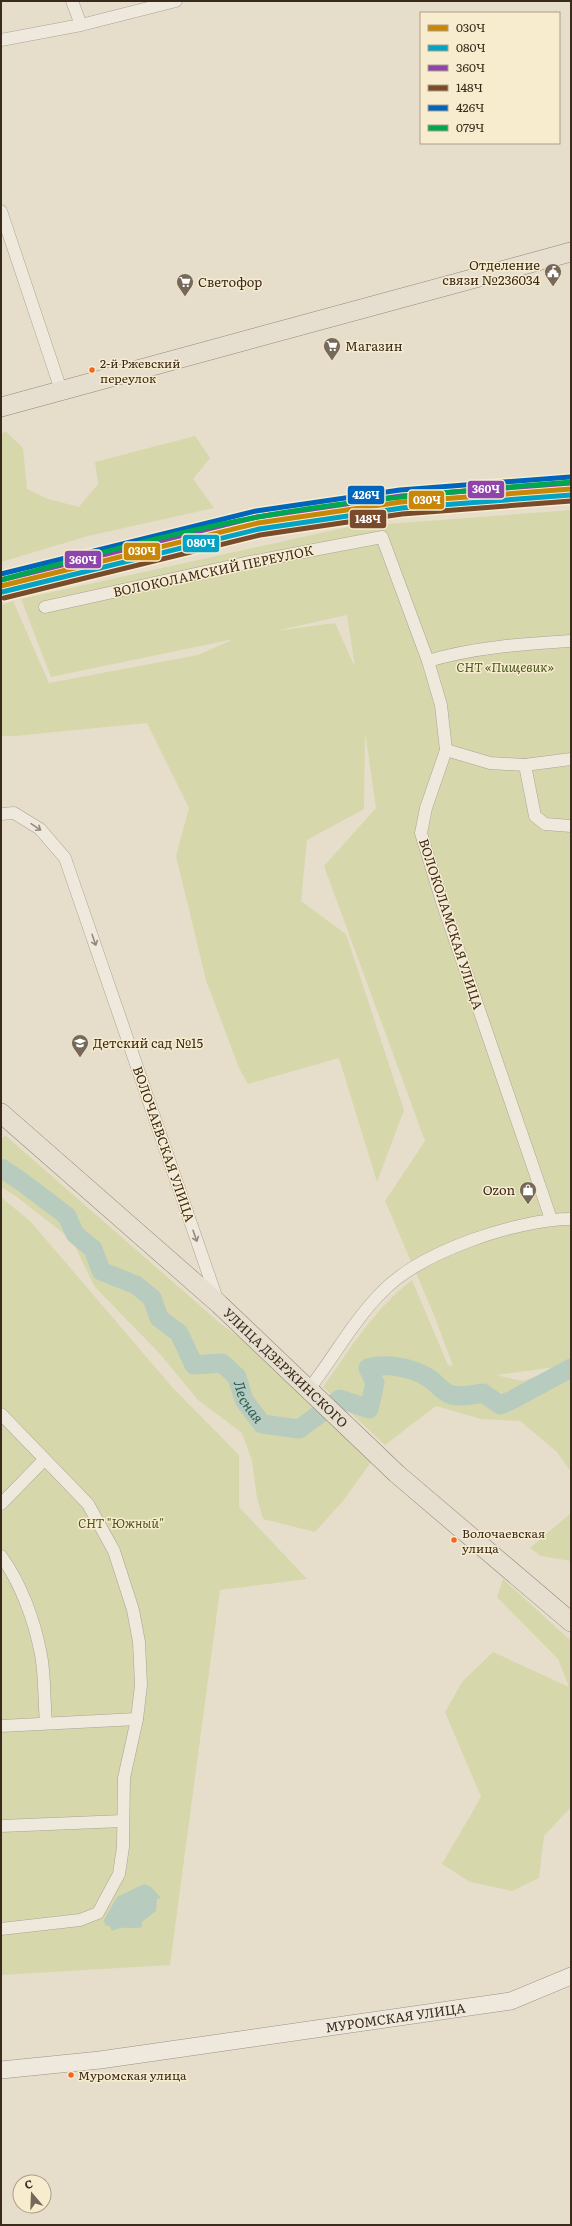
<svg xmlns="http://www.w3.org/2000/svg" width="572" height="2226" font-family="Literata,serif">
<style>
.green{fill:#d7d7ac;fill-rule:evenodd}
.water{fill:#b7cbbe}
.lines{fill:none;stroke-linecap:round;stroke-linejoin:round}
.river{stroke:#b7cbbe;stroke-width:19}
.minor-casing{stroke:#aba295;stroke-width:13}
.secondary-casing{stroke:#9b9284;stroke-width:18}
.primary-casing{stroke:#90887b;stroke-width:20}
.minor{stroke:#eee8dd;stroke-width:12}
.secondary{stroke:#eee8dd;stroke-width:17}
.primary{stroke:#e6dece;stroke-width:19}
.rail-1-casing{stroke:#f8eccf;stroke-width:8}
.rail-2-casing{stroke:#f8eccf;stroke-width:8}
.rail-3-casing{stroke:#f8eccf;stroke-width:8}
.rail-4-casing{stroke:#f8eccf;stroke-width:8}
.rail-5-casing{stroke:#f8eccf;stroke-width:8}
.rail-6-casing{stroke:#f8eccf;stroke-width:8}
.rail-1{stroke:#c88707;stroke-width:5}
.rail-2{stroke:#03a3c5;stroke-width:5}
.rail-3{stroke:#8e44ad;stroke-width:5}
.rail-4{stroke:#7a4b2a;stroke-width:5}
.rail-5{stroke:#0065bd;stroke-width:5}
.rail-6{stroke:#00a651;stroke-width:5}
.oneway{stroke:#94897c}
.bus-dot{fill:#f26522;stroke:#f8eccf;stroke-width:1.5}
.labels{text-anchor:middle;stroke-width:3;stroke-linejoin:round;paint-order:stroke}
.bus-label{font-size:12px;fill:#3a2a1c;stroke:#f8eccf;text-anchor:start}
.poi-label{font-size:13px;fill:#3a2a1c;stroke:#f8eccf;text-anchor:start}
.street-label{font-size:13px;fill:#3a2a1c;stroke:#f8eccf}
.park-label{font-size:13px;font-style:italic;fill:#4b5920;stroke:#f8eccf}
.water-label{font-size:14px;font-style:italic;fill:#295c58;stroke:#f8eccf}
.line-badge{stroke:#f8eccf;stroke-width:1.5}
.badge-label{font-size:11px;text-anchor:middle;font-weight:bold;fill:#fff}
</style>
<rect width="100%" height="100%" fill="#e6decb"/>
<g class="green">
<path d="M5 431 23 448 27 489 48 499 79 507 98 484 95 462 195 436 210 458 193 479 214 508 88 536 1 562V434Z"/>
<path d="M571 510V1365L496 1375 522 1381 553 1371 571 1368V1472L557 1452 520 1421 481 1419 436 1406 385 1445 323 1387C350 1349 375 1308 412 1280L448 1365 453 1366 434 1315 385 1201 425 1141 324 866 376 808 365 732 364 809 307 840 301 901 346 934 404 1110 377 1182 339 1058 248 1084 239 1068 206 980 176 856 189 808 147 723 15 736H1V605L13 601 49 683 198 655 234 639 51 677 21 599 348 527ZM347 615 355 667 335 623 275 631Z"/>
<path d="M6 1136 221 1324 254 1348 371 1462 343 1501 315 1532 263 1519 257 1498 252 1461 242 1433 198 1400 160 1354 94 1286 72 1240 17 1197 1 1187V1138Z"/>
<path d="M1 1197 31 1222 173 1388 239 1455V1507L307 1579 220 1590 170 1965 1 1975Z"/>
<path d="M571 1513V1561L541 1556 530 1548Z"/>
<path d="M503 1579 571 1641V1807L544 1836 539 1878 512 1891 470 1882 442 1864 481 1797 445 1712 462 1682 493 1652 569 1687 558 1659 497 1597Z"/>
</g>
<path class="water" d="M144 1884 151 1887 161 1898 157 1899 156 1911 142 1922V1927C131 1930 124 1925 112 1931L110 1926 105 1925 104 1920 117 1897Z"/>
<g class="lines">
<path class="river" id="s1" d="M1 1168 22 1182 67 1216 75 1234 93 1249 101 1271 136 1285 152 1298 159 1318 179 1333 194 1365 222 1363 237 1377 244 1400 262 1424 299 1429 340 1399 369 1409 375 1383 368 1368C387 1363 410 1367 427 1377 435 1381 441 1391 449 1394 459 1398 473 1395 483 1393L500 1405 512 1400 571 1368"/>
<defs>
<g id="minor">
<path d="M72 1 81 25"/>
<path d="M1 40 81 25 176 1"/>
<path d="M1 211 61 390"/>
<path d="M45 607 245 563 382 537 428 661 441 705 446 750 426 808 421 833 442 902 551 1219"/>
<path d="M428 661C474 647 523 644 571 641"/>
<path d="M446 750 490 763 525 765 571 759"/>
<path d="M525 765 535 816 545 824 571 826"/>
<path d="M1 814 14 813 40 829 65 858 217 1299"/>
<path d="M309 1389C334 1357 353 1321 382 1292 420 1252 517 1219 571 1219"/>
<path d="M1 1414 88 1504 114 1551 133 1610 139 1642 141 1685 137 1719 124 1778 123 1847 119 1874 98 1913 80 1920 1 1929"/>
<path d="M1 1504 44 1460"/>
<path d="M1 1556C21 1583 35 1622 41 1655 45 1675 44 1703 46 1723"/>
<path d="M1 1726 137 1719"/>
<path d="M1 1826 123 1821"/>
</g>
<g id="secondary">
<path id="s2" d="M1 2070 100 2060 511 2001 571 1976"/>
</g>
<g id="primary">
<path d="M1 407 571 252"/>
<path id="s3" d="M1 1113 219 1304 397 1474 571 1622"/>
</g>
</defs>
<use href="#minor" class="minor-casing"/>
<use href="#secondary" class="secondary-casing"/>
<use href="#primary" class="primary-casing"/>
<use href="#minor" class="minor"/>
<use href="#secondary" class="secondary"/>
<use href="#primary" class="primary"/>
<defs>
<path id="rail-1" d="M1 586 258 523 401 502 571 489"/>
<path id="rail-2" d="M2 592 259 529 402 508 571 495"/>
<path id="rail-3" d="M1 580 257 517 401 496 571 483"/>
<path id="rail-4" d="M4 598 260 535 402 514 571 501"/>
<path id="rail-5" d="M1 574 256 511 400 490 570 477"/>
<path id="rail-6" d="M1 580C84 557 168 534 253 518 358 498 465 491 571 482"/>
</defs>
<use href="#rail-1" class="rail-1-casing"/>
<use href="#rail-2" class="rail-2-casing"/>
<use href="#rail-3" class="rail-3-casing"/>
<use href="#rail-4" class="rail-4-casing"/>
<use href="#rail-5" class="rail-5-casing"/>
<use href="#rail-6" class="rail-6-casing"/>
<use href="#rail-1" class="rail-1"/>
<use href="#rail-2" class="rail-2"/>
<use href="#rail-3" class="rail-3"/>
<use href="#rail-4" class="rail-4"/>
<use href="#rail-5" class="rail-5"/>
<use href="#rail-6" class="rail-6"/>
</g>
<defs><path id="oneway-shaft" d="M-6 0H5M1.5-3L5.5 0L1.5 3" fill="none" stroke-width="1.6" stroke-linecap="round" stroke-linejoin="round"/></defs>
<g class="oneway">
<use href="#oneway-shaft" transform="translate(36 827) rotate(34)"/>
<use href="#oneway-shaft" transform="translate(94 940) rotate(71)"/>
<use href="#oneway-shaft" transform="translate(195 1236) rotate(71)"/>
</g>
<defs>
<symbol id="civic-pin" viewBox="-11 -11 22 30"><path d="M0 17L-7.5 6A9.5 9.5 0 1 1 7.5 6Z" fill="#766959" stroke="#f8eccf"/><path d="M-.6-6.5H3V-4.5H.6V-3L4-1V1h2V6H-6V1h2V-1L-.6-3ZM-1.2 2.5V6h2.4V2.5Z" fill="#fff"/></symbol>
<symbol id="supermarket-pin" viewBox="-11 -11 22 30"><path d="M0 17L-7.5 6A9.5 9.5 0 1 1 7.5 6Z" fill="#766959" stroke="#f8eccf"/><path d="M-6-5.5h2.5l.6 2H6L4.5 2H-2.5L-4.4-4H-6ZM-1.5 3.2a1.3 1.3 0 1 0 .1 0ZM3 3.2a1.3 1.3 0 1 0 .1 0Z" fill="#fff"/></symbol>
<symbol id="school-pin" viewBox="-11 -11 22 30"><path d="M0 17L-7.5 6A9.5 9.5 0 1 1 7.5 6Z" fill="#766959" stroke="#f8eccf"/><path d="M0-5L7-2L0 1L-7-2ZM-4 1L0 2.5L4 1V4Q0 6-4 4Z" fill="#fff"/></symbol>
<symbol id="shop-pin" viewBox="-11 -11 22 30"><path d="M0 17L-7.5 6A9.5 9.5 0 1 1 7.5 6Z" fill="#766959" stroke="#f8eccf"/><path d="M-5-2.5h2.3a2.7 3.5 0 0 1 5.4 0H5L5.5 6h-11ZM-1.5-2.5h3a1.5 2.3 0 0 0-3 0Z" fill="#fff"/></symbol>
</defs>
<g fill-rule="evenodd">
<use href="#civic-pin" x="543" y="262" width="20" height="27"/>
<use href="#supermarket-pin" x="175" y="272" width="20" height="27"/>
<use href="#supermarket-pin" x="322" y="336" width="20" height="27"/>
<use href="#school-pin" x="70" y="1033" width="20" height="27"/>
<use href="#shop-pin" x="518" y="1180" width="20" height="27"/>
</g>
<g class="bus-dot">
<circle cx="92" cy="370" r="3.5"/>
<circle cx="454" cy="1540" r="3.5"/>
<circle cx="71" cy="2075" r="3.5"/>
</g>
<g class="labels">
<g class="bus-label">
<text x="100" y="368">2-й Ржевский<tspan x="100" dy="15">переулок</tspan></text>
<text x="462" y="1538">Волочаевская<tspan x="462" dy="15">улица</tspan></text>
<text x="78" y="2080">Муромская улица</text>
</g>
<g class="poi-label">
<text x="540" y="270" text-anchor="end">Отделение<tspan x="540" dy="15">связи №236034</tspan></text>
<text x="198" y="287">Светофор</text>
<text x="345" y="351">Магазин</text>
<text x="93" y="1048">Детский сад №15</text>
<text x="515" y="1195" text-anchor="end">Ozon</text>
</g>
<g class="street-label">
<text transform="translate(213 571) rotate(-12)" y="5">ВОЛОКОЛАМСКИЙ ПЕРЕУЛОК</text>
<text transform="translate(451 924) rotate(72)" y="5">ВОЛОКОЛАМСКАЯ УЛИЦА</text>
<text transform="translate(164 1144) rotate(71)" y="5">ВОЛОЧАЕВСКАЯ УЛИЦА</text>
<text dy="5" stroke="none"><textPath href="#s3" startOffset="382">УЛИЦА ДЗЕРЖИНСКОГО</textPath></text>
<text dy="5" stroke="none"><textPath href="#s2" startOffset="398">МУРОМСКАЯ УЛИЦА</textPath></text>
</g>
<g class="park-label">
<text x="505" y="672">СНТ «Пищевик»</text>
<text x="121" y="1528">СНТ "Южный"</text>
</g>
<g class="water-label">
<text dy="5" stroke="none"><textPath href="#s1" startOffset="364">Лесная</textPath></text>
</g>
</g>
<g class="line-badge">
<rect x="467" y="480" width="38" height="19" rx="4" fill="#8e44ad"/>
<rect x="347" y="485" width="38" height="20" rx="4" fill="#0065bd"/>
<rect x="408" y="490" width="37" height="20" rx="4" fill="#c88707"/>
<rect x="349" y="509" width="38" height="20" rx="4" fill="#7a4b2a"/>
<rect x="182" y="534" width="38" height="19" rx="4" fill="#03a3c5"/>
<rect x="123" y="542" width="38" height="19" rx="4" fill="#c88707"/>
<rect x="64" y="550" width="38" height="19" rx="4" fill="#8e44ad"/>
</g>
<g class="badge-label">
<text x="486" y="493">360Ч</text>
<text x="366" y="499">426Ч</text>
<text x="427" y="504">030Ч</text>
<text x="368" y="523">148Ч</text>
<text x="201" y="547">080Ч</text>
<text x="142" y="555">030Ч</text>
<text x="83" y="564">360Ч</text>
</g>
<rect width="572" height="2226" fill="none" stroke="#3a2a1c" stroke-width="4"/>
<rect x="420" y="12" width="140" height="132" fill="#f8eccf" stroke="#ac9e87"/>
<rect x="428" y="25" width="20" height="6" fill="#c88707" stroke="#ac9e87"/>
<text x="456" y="32" font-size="12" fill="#3a2a1c">030Ч</text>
<rect x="428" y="45" width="20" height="6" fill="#03a3c5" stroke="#ac9e87"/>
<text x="456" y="52" font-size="12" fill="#3a2a1c">080Ч</text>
<rect x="428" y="65" width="20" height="6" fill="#8e44ad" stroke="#ac9e87"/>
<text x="456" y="72" font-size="12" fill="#3a2a1c">360Ч</text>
<rect x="428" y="85" width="20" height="6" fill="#7a4b2a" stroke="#ac9e87"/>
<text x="456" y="92" font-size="12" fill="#3a2a1c">148Ч</text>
<rect x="428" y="105" width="20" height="6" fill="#0065bd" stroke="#ac9e87"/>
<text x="456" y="112" font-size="12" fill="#3a2a1c">426Ч</text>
<rect x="428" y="125" width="20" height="6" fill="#00a651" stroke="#ac9e87"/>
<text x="456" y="132" font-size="12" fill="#3a2a1c">079Ч</text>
<g transform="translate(32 2194) rotate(341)"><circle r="19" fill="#f8eccf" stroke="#ac9e87"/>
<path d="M0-3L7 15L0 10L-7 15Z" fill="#766959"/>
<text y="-6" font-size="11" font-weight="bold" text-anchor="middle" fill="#3a2a1c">С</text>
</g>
</svg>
